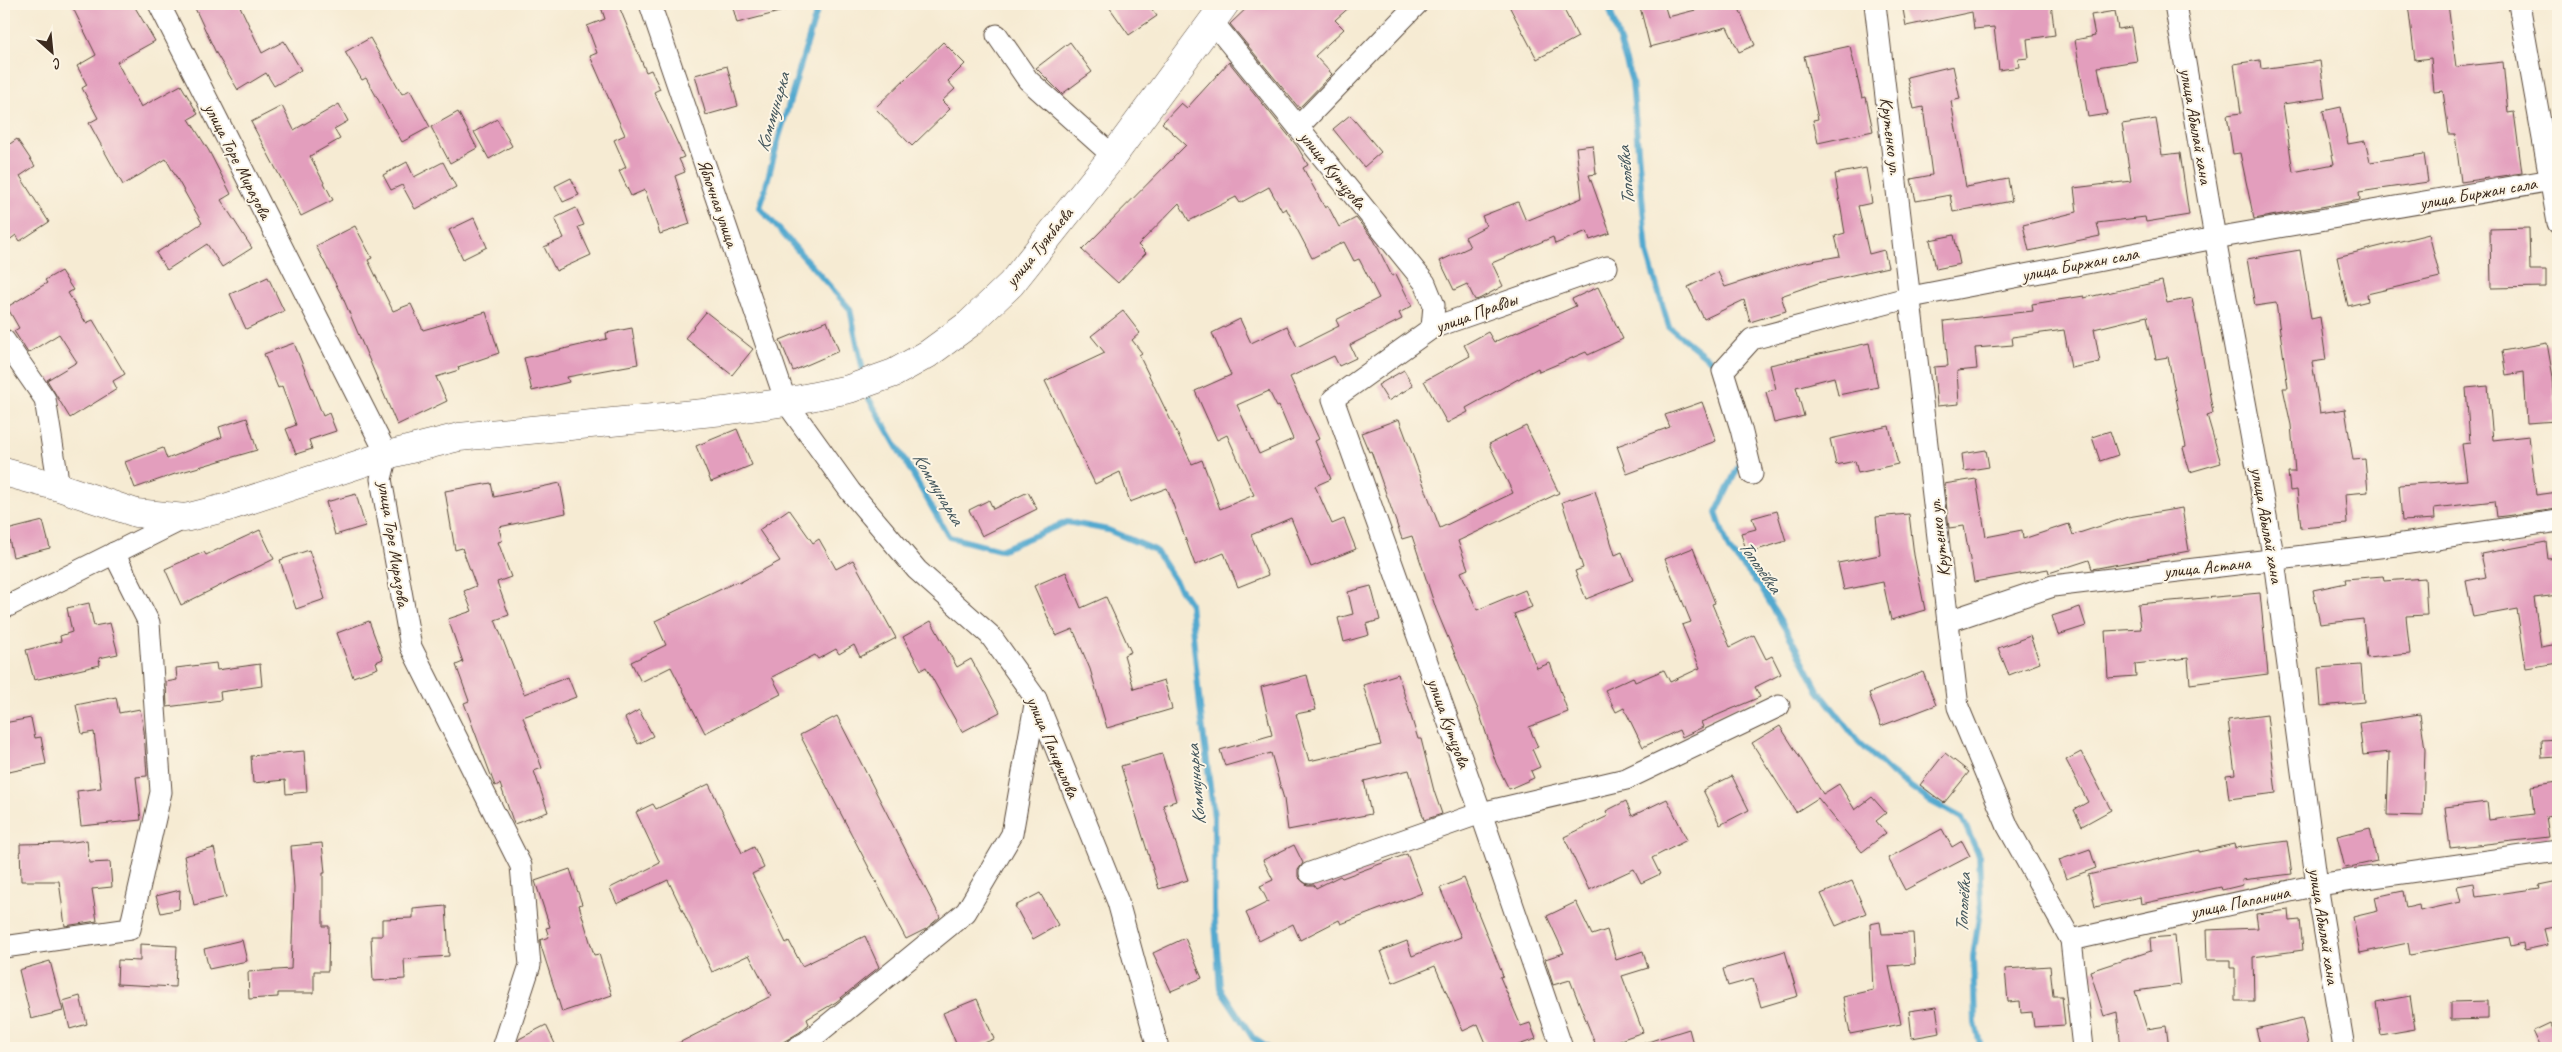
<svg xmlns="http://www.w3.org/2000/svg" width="2562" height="1052" font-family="Caveat,sans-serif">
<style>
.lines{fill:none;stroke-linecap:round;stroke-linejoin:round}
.stream{stroke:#52a9cf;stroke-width:6}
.building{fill:#e39ebd;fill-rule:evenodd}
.minor-casing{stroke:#574739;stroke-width:23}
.major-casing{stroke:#574739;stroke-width:29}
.minor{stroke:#fff;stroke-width:21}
.major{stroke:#fff;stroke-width:28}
.labels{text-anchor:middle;stroke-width:4;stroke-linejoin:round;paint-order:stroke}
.street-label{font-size:18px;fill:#3b2a1e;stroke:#fcf5e5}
.water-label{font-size:19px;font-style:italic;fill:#43565c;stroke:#fcf5e5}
</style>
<rect width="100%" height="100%" fill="#fcf5e5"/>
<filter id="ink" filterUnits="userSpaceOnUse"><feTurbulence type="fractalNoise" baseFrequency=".02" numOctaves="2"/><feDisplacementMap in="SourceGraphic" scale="10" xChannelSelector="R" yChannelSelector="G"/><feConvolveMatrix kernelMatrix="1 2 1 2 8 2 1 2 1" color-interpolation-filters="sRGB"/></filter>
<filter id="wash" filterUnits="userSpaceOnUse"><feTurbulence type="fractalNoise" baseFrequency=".0096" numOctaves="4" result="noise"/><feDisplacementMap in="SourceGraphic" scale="20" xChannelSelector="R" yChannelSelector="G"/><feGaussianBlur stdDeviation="1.12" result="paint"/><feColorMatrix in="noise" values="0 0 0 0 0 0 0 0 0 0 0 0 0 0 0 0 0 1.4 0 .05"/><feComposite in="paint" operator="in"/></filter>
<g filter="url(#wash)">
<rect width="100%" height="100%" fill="#f6ebd3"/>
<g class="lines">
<g class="stream">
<path d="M819 4 779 137 760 208 850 309 864 376"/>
<path d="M1608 4 1632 81 1647 253 1669 327 1720 368"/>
<path d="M866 388 868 397 949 537 1000 550 1067 522 1108 530 1155 550 1190 604 1200 707 1214 817V910L1220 988 1253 1038 1268 1048"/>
<path d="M1740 458 1739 465 1716 513 1729 550 1760 586 1793 642 1818 690 1858 741 1889 771 1930 801 1962 818 1979 856 1981 904 1973 957 1975 1023 1981 1048"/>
</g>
</g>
<g id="blocks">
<g class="building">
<path d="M71 4H133L155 41 117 62 141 107 181 85 198 114 189 119 209 151 231 194 221 200 252 248 222 267 207 244 167 270 156 253 202 223 166 159 123 185 89 123 98 118 82 88 87 85 77 66 96 55Z"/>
<path d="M193 4H239L262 53 284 41 301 70 274 86 266 73 238 90 216 53Z"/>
<path d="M600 4H618L646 72 651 70 660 89 654 92 684 157 679 159 685 172 675 176 690 224 660 234 645 190 631 196 619 171 626 167 614 140 625 135 590 56 597 53 587 26 605 19Z"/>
<path d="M732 4H787V10L737 23Z"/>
<path d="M1107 4H1148L1157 16 1129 35Z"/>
<path d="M1251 4H1353L1335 20 1344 29 1315 56 1332 74 1299 108 1230 24Z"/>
<path d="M1508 4H1561L1578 37 1537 59Z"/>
<path d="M1651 4H1664L1668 17 1719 4H1737L1755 45 1739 52 1727 27 1650 47 1640 7Z"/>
<path d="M1902 4H2051L2055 35 2027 39 2029 58 2018 59 2019 67 1999 70 1994 27 1974 29 1972 12 1906 26Z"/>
<path d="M2408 4H2448L2456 67 2503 62 2508 113 2514 112 2522 173 2461 182 2455 134H2449L2443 91 2434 92 2431 58 2415 60Z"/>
<path d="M2115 11 2118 29 2131 27 2137 61 2098 67 2107 114 2088 117 2075 40 2095 36 2091 15Z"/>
<path d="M370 38 402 94 410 90 430 127 402 142 366 78 362 80 345 52Z"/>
<path d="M943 42 965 64 948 81 955 89 942 101 950 109 912 146 875 108Z"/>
<path d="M1070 42 1092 72 1062 94 1036 68Z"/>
<path d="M1850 46 1862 98 1866 97 1873 131 1818 143 1813 120 1818 119 1804 56Z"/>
<path d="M2260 60 2261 69 2320 61 2325 98 2283 104 2293 172 2334 164 2323 111 2341 107 2348 144 2365 141 2370 162 2424 154 2428 182 2359 192 2360 200 2254 219 2240 153 2233 154 2227 115 2241 113 2234 64Z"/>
<path d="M1229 62 1297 146 1308 165 1303 168 1325 208 1328 206 1339 227 1356 218 1374 240 1392 276 1396 274 1412 306 1399 313 1402 319 1350 345 1356 358 1339 366 1334 356 1290 377 1319 439 1315 441 1331 479 1315 486 1332 524 1344 519 1356 549 1311 567 1291 518 1251 535 1268 575 1238 587 1224 553 1195 565 1167 488 1130 502 1120 472 1095 484 1045 381 1105 353 1091 336 1123 311 1140 333 1132 340 1142 353 1139 355 1192 464 1202 460 1220 509 1254 495 1227 435 1217 440 1195 391 1231 375 1212 333 1240 319 1251 343 1287 326 1297 347 1339 326 1336 320 1379 298 1359 259 1354 261 1344 242 1312 258 1286 208 1282 211 1269 187 1240 203 1236 197 1189 221 1179 203 1138 245 1146 253 1118 283 1082 250 1186 145 1162 123 1181 103 1187 108ZM1269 391 1277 407 1279 406 1293 439 1259 454 1237 405Z"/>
<path d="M727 66 738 106 706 115 695 75Z"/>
<path d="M1953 66 1960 99 1951 101 1966 187 2008 179 2012 201 1953 212 1950 195 1916 201 1911 179 1932 175 1923 107 1914 109 1907 77Z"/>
<path d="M339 104 348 121 334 129 340 139 310 156 333 200 301 216 251 122 282 106 294 130Z"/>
<path d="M458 112 477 148 450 163 431 127Z"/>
<path d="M1350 115 1381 152 1364 167 1333 129Z"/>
<path d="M497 119 512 146 489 159 474 132Z"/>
<path d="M2156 119 2162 155 2180 153 2189 215 2146 222 2145 217 2097 223 2100 236 2029 251 2023 225 2077 212 2074 188 2131 181 2122 124Z"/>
<path d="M17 139 35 166 20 176 49 222 20 241 16 235 4 244V148Z"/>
<path d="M1593 145 1596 174 1589 175 1610 233 1590 240 1587 231 1555 244 1553 237 1492 263 1503 286 1479 299 1475 300 1467 284 1454 290 1440 261 1470 247 1465 237 1486 226 1482 216 1518 202 1526 221 1582 198 1576 147Z"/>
<path d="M407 162 414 177 443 162 456 187 415 209 402 185 391 190 383 175Z"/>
<path d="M1866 168 1872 203 1858 206 1869 254 1884 250 1888 267 1821 282 1781 296 1786 311 1750 322 1744 300 1704 319 1688 287 1718 272 1725 287 1800 263 1840 256 1835 236 1845 233 1835 174Z"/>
<path d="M571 178 579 195 563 202 555 186Z"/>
<path d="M576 208 584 225 578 227 591 255 556 271 544 247 564 238 555 218Z"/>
<path d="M474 218 487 247 463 259 449 230Z"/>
<path d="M355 226 372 258 368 260 393 311 411 304 423 330 486 312 499 353 458 367 459 370 436 377 447 401 397 425 343 298 316 246Z"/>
<path d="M2529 228 2530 270H2546V287L2491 288 2490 229Z"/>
<path d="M2429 234 2440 277 2367 294 2368 301 2348 306 2337 257Z"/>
<path d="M1954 235 1960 264 1936 269 1930 240Z"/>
<path d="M2300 250 2311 319 2320 317 2326 360 2312 362 2320 413 2345 409 2353 460 2365 459 2368 492 2345 494 2347 524 2301 528 2297 490 2290 491 2288 472H2295L2291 425 2283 388H2288L2276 303 2255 306 2247 259Z"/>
<path d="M61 271 73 290 68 293 86 323 93 320 125 374 113 381 117 389 70 418 47 380 77 362 59 334 28 353 14 331 19 328 7 307 47 283 45 280Z"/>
<path d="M268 277 284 311 246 329 230 294Z"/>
<path d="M2162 281 2167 303 2192 298 2213 413 2207 415 2221 463 2190 472 2183 448 2186 447 2168 357 2156 359 2147 316 2094 329 2100 362 2071 368 2064 330 2012 337 2013 345 1975 348 1977 369 1957 371 1959 404 1937 406 1934 367 1948 366 1944 321 2033 311 2032 304 2084 296V298Z"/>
<path d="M1598 287 1623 339 1588 355 1586 352 1539 372 1538 368 1466 408 1468 412 1447 423 1424 381 1470 356 1464 345 1488 332 1494 342 1576 306 1572 299Z"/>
<path d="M706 312 753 349 732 375 685 338Z"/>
<path d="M827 321 839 351 793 371 780 340Z"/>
<path d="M632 328 638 364 567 377 569 382 532 391 524 358 607 339 606 333Z"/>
<path d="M294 343 323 416 329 413 336 431 309 440 312 449 296 454 286 429 296 425 282 386 278 388 264 354Z"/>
<path d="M1869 343 1878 387 1838 395 1834 377 1796 387 1804 416 1774 423 1766 392 1776 389 1770 365Z"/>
<path d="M2547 343 2553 377 2556 421 2527 423 2524 372 2506 375 2502 351Z"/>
<path d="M1404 370 1413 386 1388 401 1378 385Z"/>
<path d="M2488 386 2493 440 2529 436 2536 495 2558 492V509L2497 517 2495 501 2434 508 2435 519 2402 521 2399 485 2467 480 2462 444 2470 443 2466 388Z"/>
<path d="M1702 402 1716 441 1627 474 1617 446 1670 427 1665 415Z"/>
<path d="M247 418 257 450 175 474 135 488 125 462 163 448 167 459 222 437 219 427Z"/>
<path d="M1399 419 1440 528 1513 493 1489 444 1526 426 1559 493 1458 541 1468 569 1461 572 1477 610 1525 590 1532 607 1514 614 1537 668 1550 663 1568 712 1529 727 1538 747 1532 749 1540 767 1531 771 1534 778 1509 789 1496 763 1479 712 1436 609 1412 536 1402 539 1371 451 1369 452 1361 433Z"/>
<path d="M1889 426 1898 464 1858 473 1855 461 1836 465 1830 439Z"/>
<path d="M737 429 752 465 711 482 696 446Z"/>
<path d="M2110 431 2118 455 2100 461 2092 437Z"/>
<path d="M1986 450 1989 467 1964 471 1962 454Z"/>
<path d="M1976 479 1986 537 2022 530 2023 539 2069 524 2073 535 2128 517 2182 508 2189 551 2092 569 2089 560 2049 573 2048 569 1974 582 1964 526 1949 528 1944 484Z"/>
<path d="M491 483 494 497 560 483 566 513 499 527 502 541 498 542 511 577 497 582 509 615 495 620 524 694 568 677 576 697 523 717 542 768 534 771 548 812 514 824 500 784 495 786 464 703 469 701 456 665 463 662 448 619 472 611 464 591 476 586 462 548 455 550 445 491Z"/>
<path d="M1595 491 1615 555 1622 552 1633 580 1586 599 1575 571 1583 568 1562 502Z"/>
<path d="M1028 492 1037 509 982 536 969 510 989 500 993 509Z"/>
<path d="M356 494 365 526 335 535 326 502Z"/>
<path d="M789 509 813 543 819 539 836 569 853 560 896 638 860 657 854 645 839 654 836 649 818 659 815 655 772 677 781 694 705 733 671 667 641 682 631 662 666 645 655 621 738 581 739 583 780 561 759 530Z"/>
<path d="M1777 511 1786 541 1747 553 1741 533 1756 529 1752 518Z"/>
<path d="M1909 514 1914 555 1925 610 1891 620 1883 582 1844 590 1838 563 1880 555 1876 517Z"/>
<path d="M43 521 50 548 13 557 7 530Z"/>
<path d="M260 530 274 559 181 605 165 569 204 552 206 555Z"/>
<path d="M2546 542 2548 559 2558 558V595L2534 598 2541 647 2558 644V663L2526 668 2517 609 2473 617 2466 581 2486 577 2481 554Z"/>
<path d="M1693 548 1715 603 1712 604 1730 647 1754 635 1766 659 1772 656 1781 674 1755 687 1760 697 1701 722 1703 727 1682 737 1679 730 1643 747 1624 708 1616 712 1605 690 1633 677 1635 682 1664 670 1670 682 1700 668 1682 625 1691 622 1665 559Z"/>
<path d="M309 550 325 599 296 609 280 560Z"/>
<path d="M1066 572 1081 608 1106 597 1131 652 1124 655 1134 689 1164 680 1172 709 1107 728 1090 669 1073 629 1056 636 1034 586Z"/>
<path d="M2383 576 2384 581 2425 578 2427 615 2406 616 2410 654 2367 658 2363 619 2320 624 2313 590 2346 583 2345 579Z"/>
<path d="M1371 586 1380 620 1366 624 1369 635 1344 642 1338 618 1353 614 1348 592Z"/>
<path d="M2260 593 2268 674 2190 684 2188 658 2135 664 2136 676 2108 678 2105 631 2141 629 2138 604Z"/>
<path d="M89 603 94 626 110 623 118 654 99 658 100 665 34 680 26 650 61 641 60 636 72 632 67 608Z"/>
<path d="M2080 607 2086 626 2058 635 2052 616Z"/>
<path d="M369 621 383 659 376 662 378 668 353 677 337 633Z"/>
<path d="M931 621 957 667 971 659 1000 712 962 732 926 667 921 670 903 637Z"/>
<path d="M2030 636 2040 663 2009 675 1998 648Z"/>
<path d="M216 663 217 670 260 664 262 686 220 692 221 700 167 707 166 682 177 680 176 668Z"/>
<path d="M2361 665 2364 702 2321 706 2318 668Z"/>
<path d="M1923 672 1936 705 1881 726 1869 693Z"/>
<path d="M1398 674 1418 739H1421L1434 791 1442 814 1424 820 1409 770 1364 781 1371 814 1288 830 1284 799 1271 753 1225 766 1220 750 1272 735 1261 687 1307 675 1316 710 1296 714 1309 761 1381 745 1363 685Z"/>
<path d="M116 697 119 713 140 709 144 731 147 776 136 777 141 820 81 826 77 791 101 788 94 732 82 734 76 705Z"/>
<path d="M639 710 653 736 638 744 625 718Z"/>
<path d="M2420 714 2425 749 2423 816 2387 815 2389 752 2363 755 2359 723Z"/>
<path d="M2267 715 2276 793 2229 799 2226 775 2235 774 2228 720Z"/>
<path d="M837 716 940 917 926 929 906 939 800 735Z"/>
<path d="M31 718 35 738 41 737 46 764 9 772 4 744V723Z"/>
<path d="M1780 726 1823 794 1839 784 1855 810 1872 797 1886 813 1876 821 1886 833 1862 852 1818 798 1796 812 1752 743Z"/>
<path d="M2558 739V757L2542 758 2541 740Z"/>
<path d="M304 751 307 792 286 794 285 780 253 783 251 756Z"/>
<path d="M2081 752 2111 810 2082 826 2074 810 2088 802 2066 760Z"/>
<path d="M1945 753 1969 772 1944 803 1920 785Z"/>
<path d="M1162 754 1176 801 1163 805 1188 880 1159 889 1121 766Z"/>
<path d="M1732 776 1749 810 1720 825 1703 790Z"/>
<path d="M2558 782V814L2546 816 2549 837 2450 848 2445 807 2487 802 2489 820 2534 814 2531 786Z"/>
<path d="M709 784 742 853 754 847 764 868 752 874 786 943 789 941 802 966 865 936 879 967 836 1002 807 1019 809 1024 800 1032 773 1048H669L771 996 749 955 712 972 668 880 617 904 610 888 660 863 636 812 653 804 656 809Z"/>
<path d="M1667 799 1687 840 1652 858 1660 874 1641 883 1634 869 1589 890 1564 837 1608 816 1606 811 1626 801 1632 816Z"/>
<path d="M2370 828 2377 861 2345 868 2337 836Z"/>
<path d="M1942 829 1952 847 1962 841 1970 856 1905 890 1888 858Z"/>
<path d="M87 840 89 863 110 862 112 887 92 889 97 921 65 926 59 881H21L20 844 67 843Z"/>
<path d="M2287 841 2292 874 2242 880 2243 885 2222 890 2221 887 2141 904 2140 897 2095 907 2088 875 2199 850V852L2234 844 2235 848Z"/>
<path d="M322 843 325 873H323V926H329L328 971H314V993H278V997L249 999 248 972 291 969 294 888 291 846Z"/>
<path d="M1294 845 1303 863 1298 870V877L1307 885H1314L1316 888 1340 876 1342 878 1407 854 1422 893 1341 924 1339 920 1300 940 1293 924 1259 941 1246 913 1268 902 1260 886 1273 880 1263 860Z"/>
<path d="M214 848 226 897 194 905 184 856Z"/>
<path d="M2090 849 2096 868 2066 879 2059 860Z"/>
<path d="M570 869 582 904 579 905 594 955 599 954 612 995 562 1012 541 946 540 940 549 937 546 928 550 927 535 881Z"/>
<path d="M1464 878 1491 945 1503 976 1500 977 1521 1026 1530 1023 1536 1039 1510 1048H1488L1478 1024 1463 1031 1435 966 1393 983 1381 951 1407 941 1412 956 1461 937 1440 888Z"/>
<path d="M1852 881 1866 913 1836 926 1821 894Z"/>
<path d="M2558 881V926L2544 929 2548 945 2524 950 2523 943 2511 946 2509 937 2410 955 2408 943 2360 953 2353 917 2378 911 2375 897 2403 891 2406 908 2419 905 2420 911 2461 902 2457 886 2474 883 2476 897 2540 888 2539 885Z"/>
<path d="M180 890 179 909 161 913 156 896Z"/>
<path d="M1040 893 1058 925 1033 939 1015 906Z"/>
<path d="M1576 902 1592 935 1607 930 1616 960 1643 951 1648 968 1622 976 1643 1032 1597 1048 1570 980 1553 985 1545 959 1564 953 1547 916Z"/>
<path d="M446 906 449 956 404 959 405 979 373 981 371 936H382V919L413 918V909Z"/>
<path d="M2289 910 2290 921 2300 920 2303 950 2253 957 2254 1001H2235V968H2230V960H2207L2206 930 2258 928 2256 914Z"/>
<path d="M1880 922 1882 934 1913 933 1915 964 1889 966 1901 1024 1850 1034 1843 997 1873 990 1870 924Z"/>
<path d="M2175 936 2180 985 2135 991 2147 1029 2166 1026 2169 1048H2121L2117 1012 2104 1016 2090 971 2151 951 2150 938Z"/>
<path d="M1185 938 1202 978 1171 991 1153 953Z"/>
<path d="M242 940 247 961 209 969 204 949Z"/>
<path d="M140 944 177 946 175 987 117 984 118 960 140 961Z"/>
<path d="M1785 951 1798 996 1761 1007 1753 979 1728 986 1723 969Z"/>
<path d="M50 961 63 1011 31 1019 19 970Z"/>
<path d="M2050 966 2053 996H2062L2065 1025 2034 1027 2032 1012 2021 1013 2020 1001 2008 1002 2005 969Z"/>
<path d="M80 996 87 1024 70 1029 63 1001Z"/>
<path d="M2410 996 2415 1029 2381 1035 2376 1002Z"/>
<path d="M977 999 994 1039 972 1048H958L943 1013Z"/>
<path d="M2488 1001V1019L2451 1020V1002Z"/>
<path d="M1936 1007 1940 1033 1912 1038 1909 1011Z"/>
<path d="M2302 1018 2309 1048H2261L2256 1029Z"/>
<path d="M2550 1023 2558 1039V1048H2541L2533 1031Z"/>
<path d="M546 1025 557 1048H516L519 1039Z"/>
<path d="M1689 1029 1694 1048H1642L1641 1044Z"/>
</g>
</g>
</g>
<g filter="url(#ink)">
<use href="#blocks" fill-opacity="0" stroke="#574739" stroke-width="1"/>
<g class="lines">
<defs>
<g id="minor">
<path d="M159 4 387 455 381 479 411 647 521 866 530 965 503 1048"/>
<path d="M650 4 786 402 850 491 917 570 990 635 1036 699 1118 902 1158 1048"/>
<path d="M1875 4 1958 707 2008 827 2071 940 2083 1048"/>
<path d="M2175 4 2215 238 2274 560 2317 885 2344 1048"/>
<path d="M2519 4 2558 223"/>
<path d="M1211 20 1425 283 1434 305 1432 328"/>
<path d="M997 35 1028 80 1113 156"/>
<path d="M1298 127 1417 4"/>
<path d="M4 340 45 399 59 487"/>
<path d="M1752 474 1741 429 1723 371 1752 339 1911 297 2215 238 2558 179"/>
<path d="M4 608 185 518"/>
<path d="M1949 621 2053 586 2396 545 2558 521"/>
<path d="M1310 873 1481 813 1626 779 1779 706"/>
<path d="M2071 940 2317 885 2558 851"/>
<path d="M4 947 130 929 161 792 149 623 114 553"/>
<path d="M796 1048 807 1042 966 912 1012 834 1036 699"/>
<path d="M1562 1048 1481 813 1333 399 1432 328 1607 267"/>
</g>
<path id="major" d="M4 472 59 487 136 513 185 518 228 507 387 455 459 437 724 411 786 402 849 389 894 373 928 354 969 324 1011 284 1113 156 1225 4"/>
</defs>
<use href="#minor" class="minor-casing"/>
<use href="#major" class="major-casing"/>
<use href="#minor" class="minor"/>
<use href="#major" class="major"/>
</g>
</g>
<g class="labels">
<g class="street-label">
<text transform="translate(2196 126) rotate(80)" y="6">улица Абылай хана</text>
<text transform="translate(1891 136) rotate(83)" y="6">Крутенко ул.</text>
<text transform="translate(238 161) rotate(63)" y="6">улица Торе Миразова</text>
<text transform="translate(1333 170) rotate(51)" y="6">улица Кутузова</text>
<text transform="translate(2478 193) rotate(-10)" y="6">улица Биржан сала</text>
<text transform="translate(718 203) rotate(71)" y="6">Яблочная улица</text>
<text transform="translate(1039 247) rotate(-51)" y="6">улица Туякбаева</text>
<text transform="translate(2080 264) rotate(-11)" y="6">улица Биржан сала</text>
<text transform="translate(1476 313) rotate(-20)" y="6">улица Правды</text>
<text transform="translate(2267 525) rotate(80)" y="6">улица Абылай хана</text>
<text transform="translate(1939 538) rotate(-97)" y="6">Крутенко ул.</text>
<text transform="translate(394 544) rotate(81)" y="6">улица Торе Миразова</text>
<text transform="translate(2207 567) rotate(-6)" y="6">улица Астана</text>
<text transform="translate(1449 723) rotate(70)" y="6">улица Кутузова</text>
<text transform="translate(1053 747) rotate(67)" y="6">улица Панфилова</text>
<text transform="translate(2240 902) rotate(-12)" y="6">улица Папанина</text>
<text transform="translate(2324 926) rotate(81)" y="6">улица Абылай хана</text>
</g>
<g class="water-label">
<text transform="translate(772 112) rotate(-74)" y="7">Коммунарка</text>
<text transform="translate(1625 176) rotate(-95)" y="7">Тополёвка</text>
<text transform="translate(939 488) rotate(59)" y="7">Коммунарка</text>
<text transform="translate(1761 566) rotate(55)" y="7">Тополёвка</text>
<text transform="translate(1195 785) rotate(-95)" y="7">Коммунарка</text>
<text transform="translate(1962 903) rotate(-87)" y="7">Тополёвка</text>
</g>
</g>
<rect width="2562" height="1052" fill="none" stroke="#fcf5e5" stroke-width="20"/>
<g transform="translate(52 52) rotate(153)" stroke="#fcf5e5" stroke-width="4" paint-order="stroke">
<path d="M0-4L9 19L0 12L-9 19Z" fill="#3b2a1e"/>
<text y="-8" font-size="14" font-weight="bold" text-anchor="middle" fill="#3b2a1e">С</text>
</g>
</svg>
